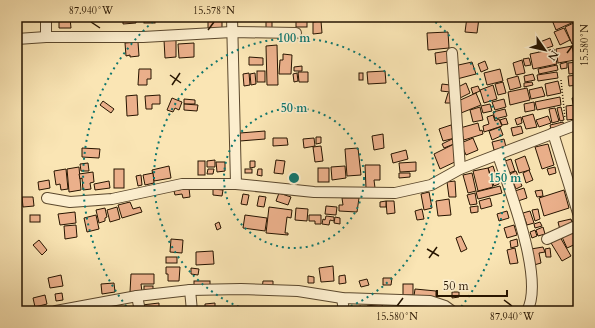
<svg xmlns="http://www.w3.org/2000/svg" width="595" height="328" font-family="Cardo,serif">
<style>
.building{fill:#ebb08b;stroke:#261400}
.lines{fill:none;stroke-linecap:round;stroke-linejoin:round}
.minor-casing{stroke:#5b482d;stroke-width:12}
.path{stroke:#261400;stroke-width:1.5;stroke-dasharray:1 2;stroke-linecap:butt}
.minor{stroke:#fceece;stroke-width:10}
.ticks{fill:none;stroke:#261400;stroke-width:1.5}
.ring{fill:none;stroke:#0f766e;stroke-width:2;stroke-dasharray:2 4}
.centre{fill:#0f766e;stroke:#fceece;stroke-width:2}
.ring-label{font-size:12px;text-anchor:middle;font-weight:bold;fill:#0f766e;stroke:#fceece;stroke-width:3;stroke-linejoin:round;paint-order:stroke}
.neatline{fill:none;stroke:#261400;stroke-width:1.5}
.ticks-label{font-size:10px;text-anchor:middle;fill:#261400}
</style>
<rect width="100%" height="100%" fill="#fae5b4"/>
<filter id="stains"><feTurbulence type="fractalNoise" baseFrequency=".005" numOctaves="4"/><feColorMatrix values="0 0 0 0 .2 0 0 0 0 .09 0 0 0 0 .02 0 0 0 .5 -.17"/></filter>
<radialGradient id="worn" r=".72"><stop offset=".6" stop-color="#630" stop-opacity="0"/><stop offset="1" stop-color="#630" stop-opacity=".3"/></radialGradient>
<g class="building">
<path d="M123 17H136V23L123 24Z"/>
<rect x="144" y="17" width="11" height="6"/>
<path d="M203 17H222V28H208V21H203Z"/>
<rect x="273" y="17" width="16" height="4"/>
<rect x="296" y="17" width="11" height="10"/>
<path d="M467 17 479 18 477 33 465 32Z"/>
<path d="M557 17 558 20 565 17H576L578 20 556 30 552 20Z"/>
<path d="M70 18 71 28H59V19Z"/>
<rect x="266" y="19" width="6" height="11"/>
<path d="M321 21 322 33 313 34V22Z"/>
<path d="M578 21V41L572 44 565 27Z"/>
<path d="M564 28 570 40 560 45 554 32Z"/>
<path d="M448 32 449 48 428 50 427 33Z"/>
<path d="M550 38 553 46 538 51 535 44Z"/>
<path d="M164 40H176V57L165 58Z"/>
<path d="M138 42 139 56 130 57V55L126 56 125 43Z"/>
<path d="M194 43V57L179 58 178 44Z"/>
<path d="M578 44V61H576L573 45Z"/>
<path d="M277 45 278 85H267L266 46Z"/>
<path d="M572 46 575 60 558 63 556 49Z"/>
<path d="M554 49 557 64 533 69 530 54Z"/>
<path d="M448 51 449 62 436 64 435 53Z"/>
<path d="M283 54 292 55 291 74H279L280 60H283Z"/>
<path d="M249 57 263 58V65H249Z"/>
<path d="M529 58 531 65 525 66 523 59Z"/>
<path d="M522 60 525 73 516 75 513 63Z"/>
<path d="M485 61 488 69 481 72 478 64Z"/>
<path d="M472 62 476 74 457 79 454 66Z"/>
<path d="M567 62V68L561 69 560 64Z"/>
<path d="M578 62V73L569 74 568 63Z"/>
<path d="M557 65 558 70 539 74 538 69Z"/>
<path d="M302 66V71H294V67Z"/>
<path d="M139 69H151V79H147V85H138Z"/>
<path d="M500 69 503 81 487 85 484 73Z"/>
<rect x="257" y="71" width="8" height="11"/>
<path d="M385 71 386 83 368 84 367 72Z"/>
<path d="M298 72H308V82H299Z"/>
<path d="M557 72 558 78 538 81 537 75Z"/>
<path d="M249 73 250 85 244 86 243 74Z"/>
<path d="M255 73 256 84 251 85 250 74Z"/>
<path d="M297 73 298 81 294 82 293 74Z"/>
<rect x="359" y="73" width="4" height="7"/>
<path d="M533 74 535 80 525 82 524 76Z"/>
<path d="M578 75V85L569 86 568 76Z"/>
<path d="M518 76 521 87 510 90 507 79Z"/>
<path d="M558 81 561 93 547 96 545 84Z"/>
<path d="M503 82 506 93 498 95 495 84Z"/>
<path d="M532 82 533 85 524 87V83Z"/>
<path d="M466 83 470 93 460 98 456 88Z"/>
<path d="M442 84 450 85V92L441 91Z"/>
<path d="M493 85 497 99 484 103 480 90Z"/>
<path d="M478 86 480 91 473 94 471 88Z"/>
<path d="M542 87 545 96 531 99 529 90Z"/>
<path d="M527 88 530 100 510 105 508 92Z"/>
<path d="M451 92V103H445L448 93Z"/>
<path d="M476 93 481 105 461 113 456 102Z"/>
<path d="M137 95 138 115 127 116 126 96Z"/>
<path d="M160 95V104H152V109H146L145 96Z"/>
<path d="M560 97 561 105 537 110 535 102Z"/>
<path d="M577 97 578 103 573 104 572 98Z"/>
<path d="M172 98 182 102 179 110 175 108 173 112 167 110Z"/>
<path d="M184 99 195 100V104H184Z"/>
<path d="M504 99 506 107 495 110 492 102Z"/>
<path d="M103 101 114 109 111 113 100 105Z"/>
<path d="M534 102 535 110 525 112 524 104Z"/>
<path d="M184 104 198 105 197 111 184 110Z"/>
<path d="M490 104 492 111 483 113 481 106Z"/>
<path d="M575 105 576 119 567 120 566 106Z"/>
<path d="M480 107 483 120 473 122 470 110Z"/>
<path d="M561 107 564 120 560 121 557 108Z"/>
<path d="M555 108 559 121 552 123 549 109Z"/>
<path d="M505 109 507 116 495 119 493 112Z"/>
<path d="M533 114 537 127 526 129 522 117Z"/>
<path d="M493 115 495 121 499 119 502 126 484 132 483 126 489 124 487 117Z"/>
<path d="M548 116 551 123 539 127 536 120Z"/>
<path d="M521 117 522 123 517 125 515 119Z"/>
<path d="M506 118 508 124 502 125 500 120Z"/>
<path d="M563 122 564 126 551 129 550 125Z"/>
<path d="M478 123 480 131 482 130 483 134 464 140 460 128Z"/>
<path d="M451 125 455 138 443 141 439 129Z"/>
<path d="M521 126 523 133 513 136 511 128Z"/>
<path d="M500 127 503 135 492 140 489 131Z"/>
<path d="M265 131V139L240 141V133Z"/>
<path d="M383 134 384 148 374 150 372 136Z"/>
<path d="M316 137H321V143L316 144Z"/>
<path d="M273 138H287L288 145 273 146Z"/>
<path d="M314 138 315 146 304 148 303 139Z"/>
<path d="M473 138 478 150 466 155 461 143Z"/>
<path d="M452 139 454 144 444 148 442 144Z"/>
<path d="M504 139 506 147 494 150 492 142Z"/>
<path d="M456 143 459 160 440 169 434 154Z"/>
<path d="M548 144 554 165 542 169 535 147Z"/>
<path d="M321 146 323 161 315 162 313 147Z"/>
<path d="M82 148 100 149 99 158 82 157Z"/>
<path d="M358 148 361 175 347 176 345 149Z"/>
<path d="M406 150 408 159 393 163 391 154Z"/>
<path d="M525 156 530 170 519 173 515 160Z"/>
<path d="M511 159 515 171 506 174 502 162Z"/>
<path d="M215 160V167H207V161Z"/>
<path d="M276 160 285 161 283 174 274 173Z"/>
<rect x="198" y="161" width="7" height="14"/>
<path d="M250 161H255V167L250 168Z"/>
<path d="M216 162H225V171L217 172Z"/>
<path d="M416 162V171L400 172 399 163Z"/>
<path d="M88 163 89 171H81L80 164Z"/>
<path d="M365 165H380V180H374L375 188H366Z"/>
<path d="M169 166 171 178 154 181 152 170Z"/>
<path d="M345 166 346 178 332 180 331 167Z"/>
<path d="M493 166 499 184 494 186 488 168Z"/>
<path d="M79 167 81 190 69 192 67 169Z"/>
<path d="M555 167 556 173 549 175 547 169Z"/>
<rect x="318" y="168" width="11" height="14"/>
<path d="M488 168 493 187 478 191 473 171Z"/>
<path d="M66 169 68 189 61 190 60 184 56 185 54 171Z"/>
<rect x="114" y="169" width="10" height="19"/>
<path d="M208 169H214L213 174H207Z"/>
<rect x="245" y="169" width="7" height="4"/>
<path d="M258 169H262V176L257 175Z"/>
<path d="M529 170 533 180 526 183 523 173Z"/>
<path d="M516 171 522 186 516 189 510 174Z"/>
<path d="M93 172 94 182 90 183 91 189 83 190 82 178 80 179 79 174Z"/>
<path d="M153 173 154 183 145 185 143 175Z"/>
<path d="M399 173H410V177L399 178Z"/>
<path d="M472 173 476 191 468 193 463 175Z"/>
<path d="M141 175 142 185 138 186 136 176Z"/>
<path d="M49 180 50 188 39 190 38 182Z"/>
<path d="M109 181 110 188 95 190 94 184Z"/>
<path d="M455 181 456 197H449L447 182Z"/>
<path d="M500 186 502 193 478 199 476 192Z"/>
<path d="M189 188 190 197 183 198 182 194 175 195 174 191Z"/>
<path d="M524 188 527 198 515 202 512 192Z"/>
<path d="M213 189 223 190 222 196 213 195Z"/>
<path d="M542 190 543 196 537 197 535 191Z"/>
<path d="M564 190 569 208 544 216 539 198Z"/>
<path d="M429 192 432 208 424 210 421 194Z"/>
<path d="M279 193 291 197 288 205 276 201Z"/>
<path d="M475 193 477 204 470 205 467 195Z"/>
<path d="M243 194 249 195 247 205 241 204Z"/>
<path d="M259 196 266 197 264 207 257 206Z"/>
<path d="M22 197H33L34 206 23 207Z"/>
<path d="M342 198H359L357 212 339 211V205H343Z"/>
<path d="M490 198 492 206 481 209 479 201Z"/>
<path d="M449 199 451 215 438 216 436 201Z"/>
<path d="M386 201H394L395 213 387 214Z"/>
<path d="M386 201V207H380V202Z"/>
<path d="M130 202 133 209 140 207 142 212 122 218 118 205Z"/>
<path d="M326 206 337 207 336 215 325 214Z"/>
<path d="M478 206V212L471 213 470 207Z"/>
<path d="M117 207 120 219 110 222 107 210Z"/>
<path d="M269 207 292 210 291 218 287 217 285 233H288V235L266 233Z"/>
<path d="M105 208 107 217 105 218V221L99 223 96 210Z"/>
<path d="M296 208 308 209 307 221 295 220Z"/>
<path d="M422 209 424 219 417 220 415 211Z"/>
<path d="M538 209 540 219 535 221 532 210Z"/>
<path d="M507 211 509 218 499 221 497 214Z"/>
<path d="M530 211 534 223 527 225 523 213Z"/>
<path d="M75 212 76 223 60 225 58 214Z"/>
<rect x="30" y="215" width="10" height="7"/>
<path d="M96 215 99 229 87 232 84 218Z"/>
<path d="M245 215 267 218 265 231 243 228Z"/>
<path d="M309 215H321V224H315V221H309Z"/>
<path d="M326 216 334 217V221L330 220 329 225 322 224 323 219 325 220Z"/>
<path d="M335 217 340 218V224L334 223Z"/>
<path d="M571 219 573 227 560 230 558 222Z"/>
<path d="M219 222 221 228 217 230 215 224Z"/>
<path d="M540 222 542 226 535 228 534 224Z"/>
<path d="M76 225 77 237 65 239 64 226Z"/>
<path d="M514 225 517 235 507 238 504 228Z"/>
<path d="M543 227 545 234 538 236 536 230Z"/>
<path d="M535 230 537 236 532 238 530 232Z"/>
<path d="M573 232 578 243 567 248 562 237Z"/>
<path d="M461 236 467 249 461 252 456 238Z"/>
<path d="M560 237 571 256 562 261 551 243Z"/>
<path d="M171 239 183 240 182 253 170 252Z"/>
<path d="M517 239 518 246 511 248 510 241Z"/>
<path d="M39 240 47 250 42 255 33 245Z"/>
<path d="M543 247 545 252 539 253 541 263 534 265 531 249Z"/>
<path d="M515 248 518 263 510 264 507 250Z"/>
<path d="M550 248 551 257H546L545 249Z"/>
<path d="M213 251 214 264 196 265V252Z"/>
<rect x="166" y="257" width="11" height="6"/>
<path d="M333 266 334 281 321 282 319 268Z"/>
<path d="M166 267H180L179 281H168V274H166Z"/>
<path d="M191 268 199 269 198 275 191 274Z"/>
<path d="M131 274H154V284H141L142 292H130Z"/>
<path d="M61 275 63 286 50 288 48 278Z"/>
<path d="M345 275 346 283 339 284V276Z"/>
<path d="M308 276 314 277V283H308Z"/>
<path d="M383 278H392L391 285H383Z"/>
<path d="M367 279 369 285 361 287 359 281Z"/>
<rect x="194" y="281" width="16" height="8"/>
<path d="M263 281H273V289H262Z"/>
<path d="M114 283 115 292 102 294 101 284Z"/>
<rect x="403" y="284" width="10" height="11"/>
<rect x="144" y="286" width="9" height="6"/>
<path d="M415 289 436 291V298L414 296Z"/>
<path d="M452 292H459V297L452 298Z"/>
<path d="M62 293 63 300 56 301 55 294Z"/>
<path d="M45 295 47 304 35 307 33 298Z"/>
<path d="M159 303V311H143L142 305Z"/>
<path d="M215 303V311H205V304Z"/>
<path d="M382 304 383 311H367V306Z"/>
<path d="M361 306 362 311H350V308Z"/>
<path d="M108 307 111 310 116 309V311H104V308Z"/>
<path d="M409 307V311H395V308Z"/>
<path d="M414 308H422V311H435H414Z"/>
</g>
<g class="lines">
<defs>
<g id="minor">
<path d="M46 17V37"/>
<path d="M232 17 236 184"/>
<path d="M17 39 46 37H143L232 32 296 33"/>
<path d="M452 53 460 169"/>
<path d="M553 133 578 213"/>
<path d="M498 155C509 189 545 279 527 311"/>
<path d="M47 198 70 202 112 199 182 184H236L314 192 395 193 431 185 460 169 578 124"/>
<path d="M547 239 578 225"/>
<path d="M190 290 192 311"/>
<path d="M137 296 140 311"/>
<path d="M342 298 344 311"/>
<path d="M56 311 137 296 190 290 241 289 298 291 342 298 430 301 445 306 452 311"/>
</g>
</defs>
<use href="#minor" class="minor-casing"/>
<path class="path" d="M561 80 565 118"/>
<use href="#minor" class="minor"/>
</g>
<path class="ticks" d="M91 22 100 28M208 30 214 22M567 53 573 45M170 75 181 83M172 85 180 73M427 249 439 256M429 258 437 247M504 300 512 306M397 306 403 298"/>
<g class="ring">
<circle cx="294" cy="178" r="70"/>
<path d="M250 311A140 140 0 1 1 338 311"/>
<path d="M130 311A211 211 0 0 1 157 18M431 18A211 211 0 0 1 458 311"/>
</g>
<circle cx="294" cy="178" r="6" class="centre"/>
<g class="ring-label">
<text x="294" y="42">100 m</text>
<text x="294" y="112">50 m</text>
<text x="505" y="182">150 m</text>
</g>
<rect width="595" height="328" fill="none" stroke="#fae5b4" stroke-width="44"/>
<g transform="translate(545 50) rotate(124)" stroke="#fceece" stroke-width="3" paint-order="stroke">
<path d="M0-3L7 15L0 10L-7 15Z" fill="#261400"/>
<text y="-6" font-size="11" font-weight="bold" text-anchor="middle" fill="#261400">N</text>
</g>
<path d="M437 290v6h70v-6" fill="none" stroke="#261400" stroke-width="2"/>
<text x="443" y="290" font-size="12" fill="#261400" stroke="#fceece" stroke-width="3" paint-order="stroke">50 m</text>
<rect x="22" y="22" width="551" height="284" class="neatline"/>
<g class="ticks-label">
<text x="91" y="14">87.940°W</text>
<text x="214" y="14">15.578°N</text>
<text transform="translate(584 45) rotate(-90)" y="4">15.580°N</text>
<text x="397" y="320">15.580°N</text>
<text x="512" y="320">87.940°W</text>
</g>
<rect width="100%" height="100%" filter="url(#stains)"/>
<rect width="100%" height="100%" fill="url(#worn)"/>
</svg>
